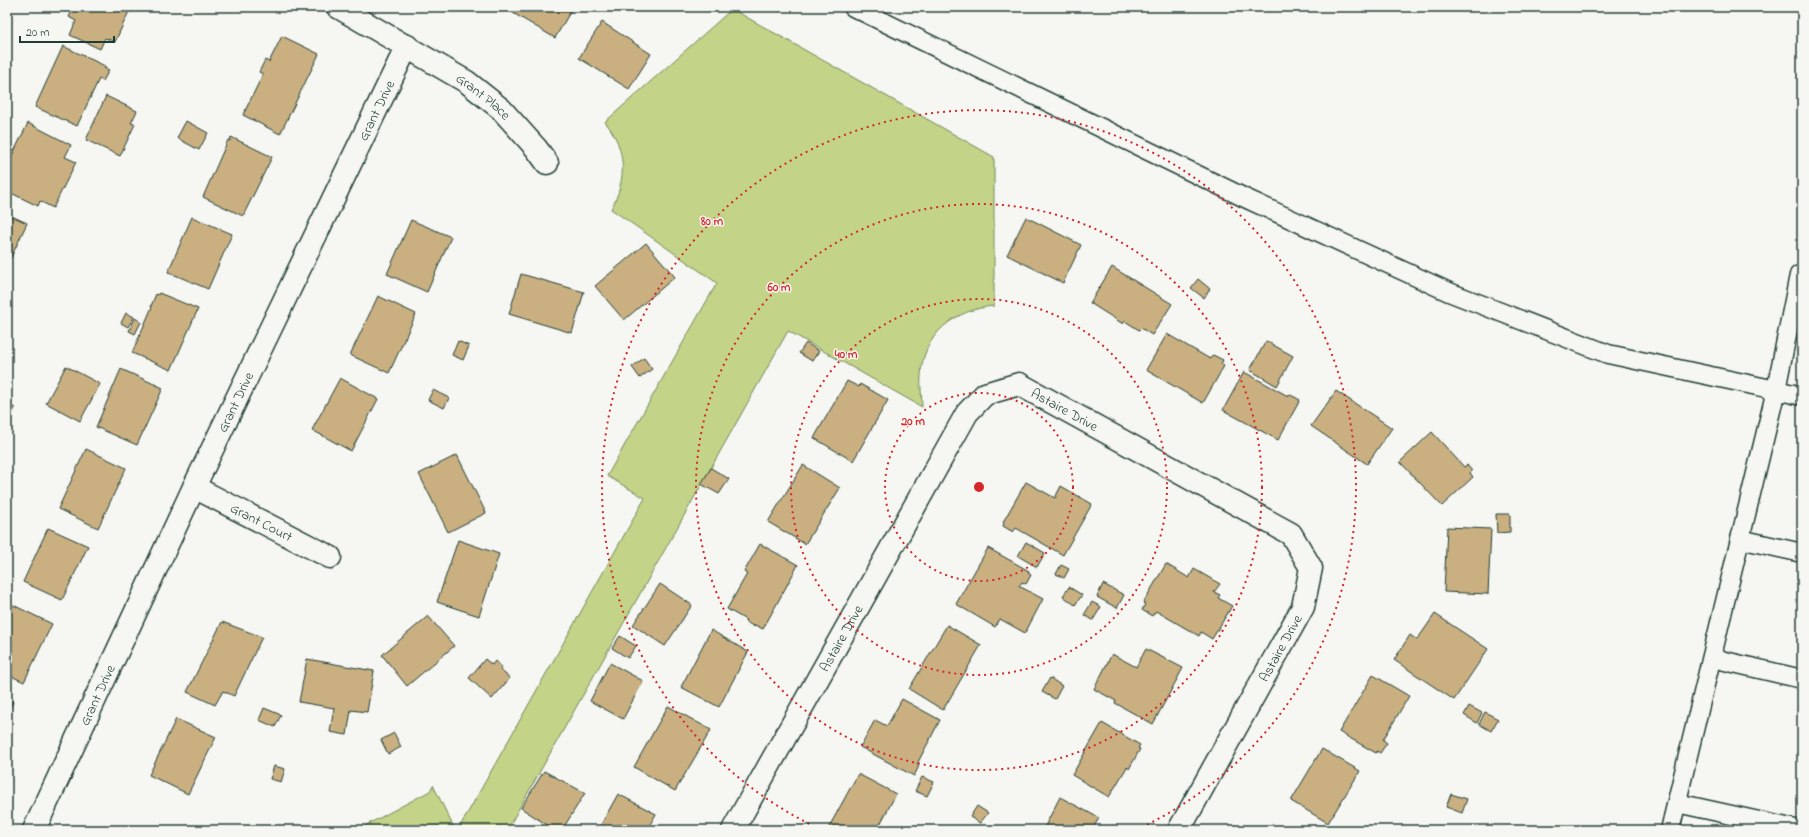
<svg xmlns="http://www.w3.org/2000/svg" width="1809" height="837" font-family="'Indie Flower',sans-serif">
<style>
.green{fill:#c3d387;stroke:#71885e}
.building{fill:#cab081;stroke:#1f3d34}
.lines{fill:none;stroke-linecap:round;stroke-linejoin:round}
.lane-casing{stroke:#1f3d34;stroke-width:21}
.street-casing{stroke:#1f3d34;stroke-width:25}
.lane{stroke:#f6f6f2;stroke-width:18}
.street{stroke:#f6f6f2;stroke-width:22}
.ring{fill:none;stroke:#d62828;stroke-width:2;stroke-dasharray:2 4}
.labels{text-anchor:middle;stroke-width:3;stroke-linejoin:round;paint-order:stroke}
.street-label{font-size:14px;fill:#1f3d34;stroke:#f6f6f2}
.centre{fill:#d62828;stroke:#f6f6f2;stroke-width:2}
.ring-label{font-size:12px;text-anchor:middle;font-weight:bold;fill:#d62828;stroke:#f6f6f2;stroke-width:3;stroke-linejoin:round;paint-order:stroke}
</style>
<rect width="100%" height="100%" fill="#f6f6f2"/>
<filter id="ink" filterUnits="userSpaceOnUse"><feTurbulence type="fractalNoise" baseFrequency=".025" numOctaves="2"/><feDisplacementMap in="SourceGraphic" scale="8" xChannelSelector="R" yChannelSelector="G"/><feConvolveMatrix kernelMatrix="1 2 1 2 8 2 1 2 1" color-interpolation-filters="sRGB"/></filter>
<g filter="url(#ink)">
<g class="green">
<path d="M732 9 994 157V306C956 309 922 334 921 376 920 386 922 397 922 407L788 331 507 830H458L645 498 607 476 717 283 611 209C627 180 627 148 605 122Z"/>
<path d="M433 785 455 830H357L430 791Z"/>
</g>
<g class="building">
<path d="M74 7H131L115 42 105 38 100 49 70 35 76 21 69 17Z"/>
<path d="M503 7H573L555 38Z"/>
<path d="M602 22 651 54 629 89 579 58Z"/>
<path d="M282 36 319 54 280 134 243 115 263 74 259 72 265 60 269 62Z"/>
<path d="M63 46 105 66 104 68 109 70 103 81 99 79 77 126 35 107Z"/>
<path d="M106 96 137 111 131 123 135 124 120 156 86 140Z"/>
<path d="M186 121 208 133 199 150 177 138Z"/>
<path d="M28 123 71 145 65 157 76 162 53 208 40 201 38 206 7 191V166Z"/>
<path d="M231 137 272 157 243 216 203 197 228 140 230 141Z"/>
<path d="M7 214 27 223 7 266Z"/>
<path d="M192 217 232 234 208 289 168 272Z"/>
<path d="M1026 217 1081 245 1063 283 1007 255Z"/>
<path d="M411 220 451 237 427 292 387 274Z"/>
<path d="M646 243 675 277 624 320 595 286Z"/>
<path d="M1112 267 1172 304 1152 335 1141 328 1139 330 1125 321 1123 324 1090 303Z"/>
<path d="M521 274 584 292 572 333 509 314Z"/>
<path d="M1198 279 1210 289 1204 298 1191 288Z"/>
<path d="M159 293 198 309 171 370 132 353 152 307 151 306 156 294 158 295Z"/>
<path d="M378 296 416 314 389 373 350 355Z"/>
<path d="M126 313 134 317 128 327 121 323Z"/>
<path d="M135 318 141 322 135 334 129 331Z"/>
<path d="M1167 334 1210 359 1213 355 1223 360 1221 364 1224 366 1203 403 1146 370Z"/>
<path d="M458 341 469 346 463 360 452 355Z"/>
<path d="M1266 341 1293 356 1277 386 1250 370Z"/>
<path d="M806 343 819 351 812 361 799 353Z"/>
<path d="M644 358 652 369 640 378 632 367Z"/>
<path d="M66 366 100 384 80 421 46 403Z"/>
<path d="M121 369 163 388 137 445 96 427Z"/>
<path d="M1244 372 1288 396 1289 394 1300 400 1278 440 1223 410Z"/>
<path d="M340 378 378 399 351 451 312 430Z"/>
<path d="M847 381 859 387 860 384 888 400 853 461 814 438Z"/>
<path d="M433 390 449 398 444 408 428 400Z"/>
<path d="M1336 391 1392 428 1367 464 1311 426Z"/>
<path d="M7 404 15 408 7 425Z"/>
<path d="M1432 432 1464 467 1467 465 1472 471 1470 473 1473 477 1442 506 1400 462Z"/>
<path d="M86 449 126 468 98 528 58 509Z"/>
<path d="M457 455 486 513 448 532 419 474Z"/>
<path d="M803 465 840 488 805 544 768 522Z"/>
<path d="M711 468 729 479 719 494 701 484Z"/>
<path d="M1026 482 1055 498 1061 486 1092 504 1063 555 1016 528 1013 532 1003 526 1004 523 1003 522Z"/>
<path d="M1496 514H1510V532L1497 533Z"/>
<path d="M1447 527 1491 529 1488 594 1444 592Z"/>
<path d="M48 528 88 546 62 600 23 582Z"/>
<path d="M458 540 499 554 479 616 437 602Z"/>
<path d="M1026 542 1045 553 1037 567 1018 556Z"/>
<path d="M760 544 798 565 763 629 755 625 754 627 745 621 746 620 727 609 747 574 744 572Z"/>
<path d="M988 548 1029 571 1028 573 1031 575 1026 584 1022 582 1019 586 1043 599 1025 633 1000 619 995 627 956 604Z"/>
<path d="M1166 564 1189 578 1194 569 1220 584 1214 592 1220 595 1218 598 1232 606 1212 639 1201 632 1199 636 1156 611 1152 616 1142 610 1145 604 1143 603Z"/>
<path d="M1061 565 1069 569 1064 578 1056 574Z"/>
<path d="M660 584 692 605 665 646 633 625Z"/>
<path d="M1103 584 1124 595 1117 608 1097 597Z"/>
<path d="M1069 587 1082 595 1075 605 1063 596Z"/>
<path d="M7 602 52 624 24 682 7 674Z"/>
<path d="M1092 602 1101 607 1093 620 1084 615Z"/>
<path d="M1435 614 1488 649 1454 700 1394 660 1410 635 1417 640Z"/>
<path d="M428 616 454 646 407 686 382 655Z"/>
<path d="M222 622 262 637 234 696 223 691 215 705 187 692Z"/>
<path d="M947 625 981 645 943 710 909 689Z"/>
<path d="M711 630 748 652 719 707 681 687Z"/>
<path d="M620 636 636 646 628 658 612 648Z"/>
<path d="M1146 649 1183 668 1153 724 1115 703 1116 701 1094 689 1112 654 1136 667Z"/>
<path d="M307 659 374 671 367 712 351 710 347 735 330 732 334 708 299 702Z"/>
<path d="M485 659 492 665 495 661 502 667 500 670 510 678 492 699 469 678Z"/>
<path d="M610 663 643 681 623 719 590 701Z"/>
<path d="M1373 675 1409 696 1383 740 1387 743 1380 753 1377 751 1376 753 1339 732Z"/>
<path d="M1050 678 1062 686 1055 699 1042 692Z"/>
<path d="M7 699 13 702 7 714Z"/>
<path d="M902 699 940 720 917 764 919 766 914 776 860 747 875 720 887 726Z"/>
<path d="M668 706 711 730 675 791 634 767Z"/>
<path d="M1469 706 1482 713 1477 723 1464 715Z"/>
<path d="M264 708 281 715 275 727 259 720Z"/>
<path d="M1485 712 1498 719 1491 731 1479 724Z"/>
<path d="M176 719 216 737 188 794 149 775Z"/>
<path d="M1102 723 1140 745 1138 748 1140 749 1129 769 1127 767 1109 797 1072 775Z"/>
<path d="M394 733 401 747 388 754 381 740Z"/>
<path d="M1322 749 1360 771 1328 823 1291 801Z"/>
<path d="M274 766 285 769 281 782 270 779Z"/>
<path d="M544 771 585 793 562 830H555L521 808Z"/>
<path d="M858 774 896 794 877 830H835L829 827Z"/>
<path d="M922 777 934 782 927 796 915 791Z"/>
<path d="M618 794 656 814 647 830H598Z"/>
<path d="M1451 794 1467 799 1462 813 1446 807Z"/>
<path d="M1060 797 1099 818 1092 830H1043Z"/>
<path d="M977 806 988 813 980 823 970 817Z"/>
</g>
<g class="lines">
<defs>
<g id="lane">
<path d="M853 7 1245 198 1449 292 1608 354 1776 390 1799 275 1802 276"/>
<path d="M1740 539 1802 553"/>
<path d="M1712 658 1802 679"/>
<path d="M1677 803 1800 830"/>
<path d="M1670 830 1776 390 1802 396"/>
</g>
<g id="street">
<path id="s1" d="M338 7 467 82 501 109 536 148 547 163"/>
<path id="s2" d="M194 487 330 557"/>
<path id="s3" d="M34 830 194 487 407 46"/>
<path id="s4" d="M733 830 967 413 985 394 1019 384 1291 534 1311 568 1303 607 1179 830"/>
</g>
</defs>
<use href="#lane" class="lane-casing"/>
<use href="#street" class="street-casing"/>
<use href="#lane" class="lane"/>
<use href="#street" class="street"/>
</g>
</g>
<g class="ring">
<circle cx="979" cy="487" r="94"/>
<circle cx="979" cy="487" r="188"/>
<circle cx="979" cy="487" r="283"/>
<path d="M820 829A377 377 0 1 1 1138 829"/>
</g>
<g class="labels">
<g class="street-label">
<text dy="5" stroke="none"><textPath href="#s1" startOffset="171">Grant Place</textPath></text>
<text dy="5" stroke="none"><textPath href="#s3" startOffset="797">Grant Drive</textPath></text>
<text dy="5" stroke="none"><textPath href="#s3" startOffset="473">Grant Drive</textPath></text>
<text dy="5" stroke="none"><textPath href="#s4" startOffset="592">Astaire Drive</textPath></text>
<text dy="5" stroke="none"><textPath href="#s2" startOffset="76">Grant Court</textPath></text>
<text dy="5" stroke="none"><textPath href="#s4" startOffset="220">Astaire Drive</textPath></text>
<text transform="translate(1280 648) rotate(-61)" y="5">Astaire Drive</text>
<text dy="5" stroke="none"><textPath href="#s3" startOffset="149">Grant Drive</textPath></text>
</g>
</g>
<circle cx="979" cy="487" r="6" class="centre"/>
<g class="ring-label">
<text x="712" y="225">80 m</text>
<text x="779" y="291">60 m</text>
<text x="846" y="358">40 m</text>
<text x="913" y="425">20 m</text>
</g>
<rect width="1809" height="837" fill="none" stroke="#f6f6f2" stroke-width="24"/>
<rect x="12" y="12" width="1785" height="813" fill="none" stroke="#1f3d34" stroke-width="1.5" filter="url(#ink)"/>
<path d="M20 36v6h94v-6" fill="none" stroke="#1f3d34" stroke-width="2"/>
<text x="26" y="36" font-size="12" fill="#1f3d34" stroke="#f6f6f2" stroke-width="3" paint-order="stroke">20 m</text>
</svg>
